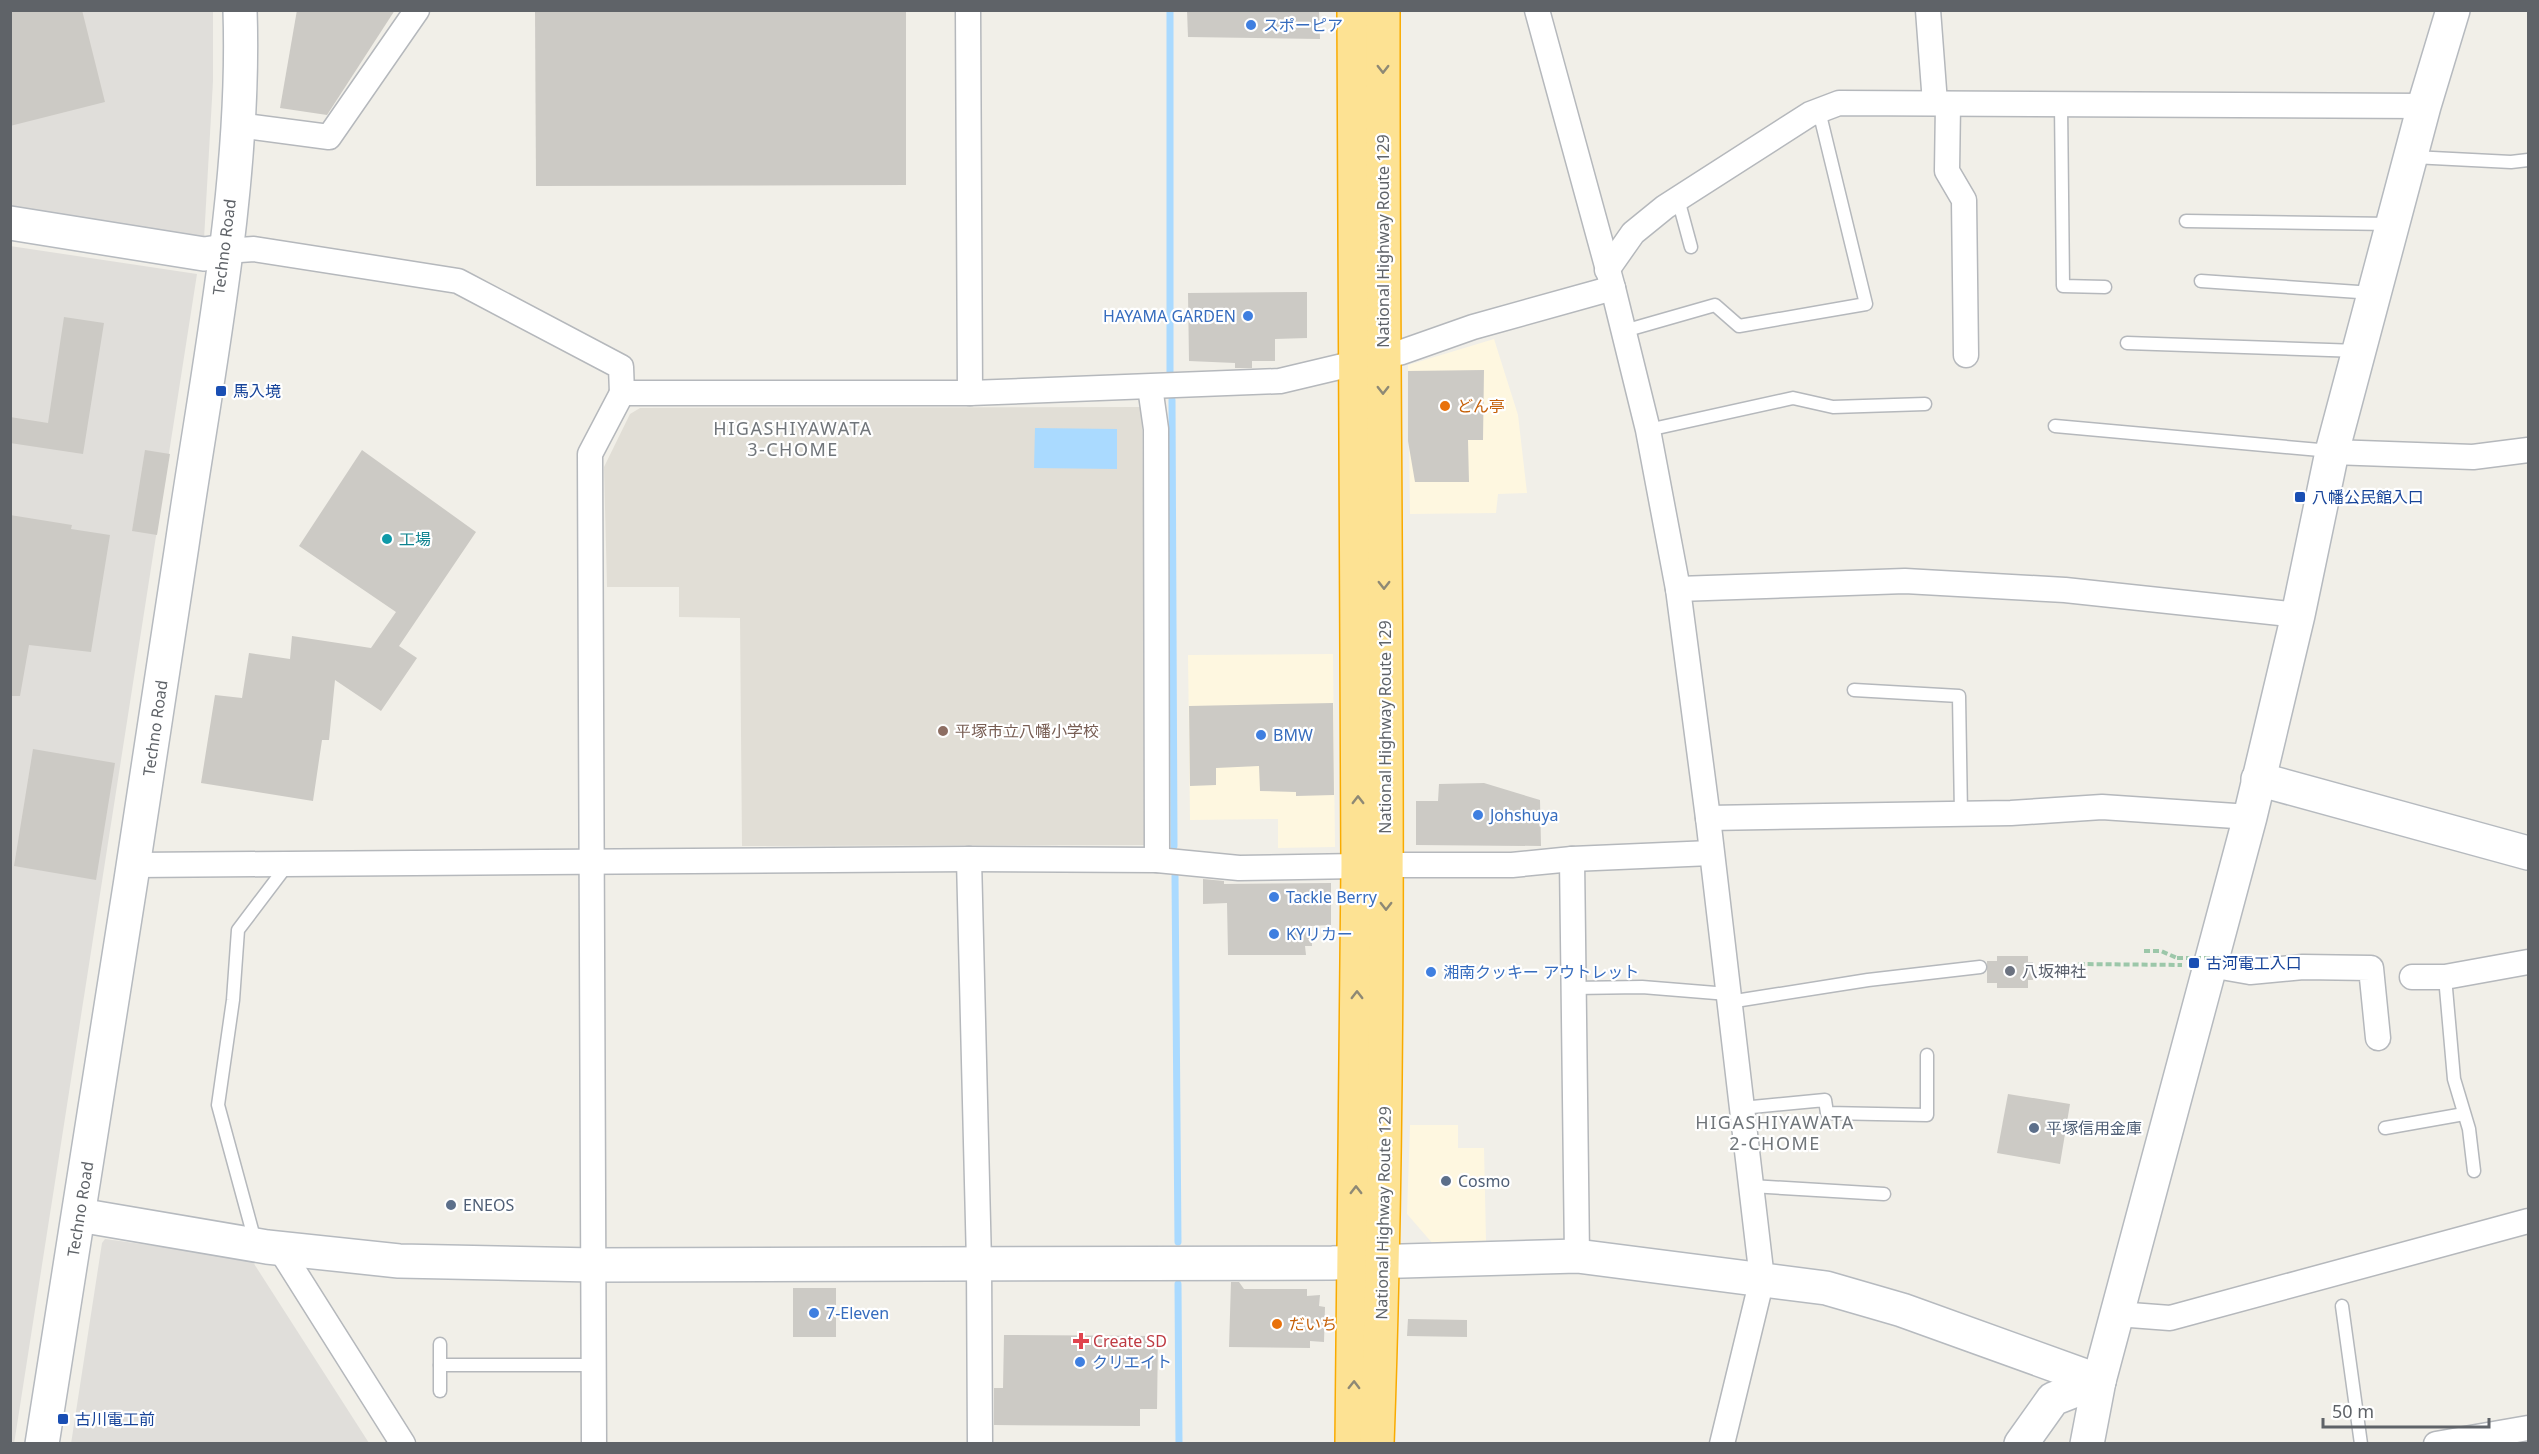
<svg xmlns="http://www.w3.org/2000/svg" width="2539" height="1454" font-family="'Noto Sans','Noto Sans JP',sans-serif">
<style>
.commercial{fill:#fef7e0}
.industrial{fill:#e0deda}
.education{fill:#e1ded6}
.water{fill:#aadaff}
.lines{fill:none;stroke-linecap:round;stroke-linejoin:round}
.stream{stroke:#aadaff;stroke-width:7}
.building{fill:#cccac5}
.lane-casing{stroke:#b5b8bc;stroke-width:15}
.street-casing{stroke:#b5b8bc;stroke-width:27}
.secondary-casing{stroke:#b6babf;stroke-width:36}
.highway-casing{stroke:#f9ab00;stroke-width:36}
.path{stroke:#9cc7a9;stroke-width:4;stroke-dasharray:6 3;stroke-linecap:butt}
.lane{stroke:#fff;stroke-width:12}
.street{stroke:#fff;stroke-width:24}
.secondary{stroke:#fff;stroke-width:33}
.highway{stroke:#fde293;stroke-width:33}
.path-bridge{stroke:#9cc7a9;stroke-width:4;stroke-dasharray:6 3;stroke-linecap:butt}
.oneway{stroke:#8e8975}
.shop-dot{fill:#3f7fe0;stroke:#fff;stroke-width:2}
.transit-dot{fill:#1a4fb4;stroke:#fff;stroke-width:2}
.food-dot{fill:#e8710a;stroke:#fff;stroke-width:2}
.culture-dot{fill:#0f9aa8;stroke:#fff;stroke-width:2}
.education-dot{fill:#8d6e63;stroke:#fff;stroke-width:2}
.worship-dot{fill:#6b7280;stroke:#fff;stroke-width:2}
.service-dot{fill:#5c6f8a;stroke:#fff;stroke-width:2}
.health-dot{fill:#e0444e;stroke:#fff;stroke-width:2}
.labels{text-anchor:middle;stroke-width:4.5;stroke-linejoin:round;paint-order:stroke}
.shop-label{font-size:16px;fill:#366cbe;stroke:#fff;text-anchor:start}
.street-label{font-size:16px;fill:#5f6368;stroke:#fff}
.transit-label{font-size:16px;fill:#164399;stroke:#fff;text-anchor:start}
.food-label{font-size:16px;fill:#c56008;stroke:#fff;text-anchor:start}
.culture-label{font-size:16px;fill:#0d838f;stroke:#fff;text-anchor:start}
.education-label{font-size:16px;fill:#785e54;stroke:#fff;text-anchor:start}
.worship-label{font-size:16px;fill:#5b616d;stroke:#fff;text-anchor:start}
.service-label{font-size:16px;fill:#4e5e75;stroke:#fff;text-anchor:start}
.health-label{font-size:16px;fill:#be3a42;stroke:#fff;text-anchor:start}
.neighbourhood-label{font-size:18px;letter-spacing:1.5px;fill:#70757a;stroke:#fff}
</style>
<rect width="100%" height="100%" fill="#f1efe8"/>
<g class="commercial">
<path d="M1494 339 1518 415 1527 493 1498 494 1496 513 1410 514 1408 365Z"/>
<path d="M1333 654 1335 847 1278 848V819L1190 820 1188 655Z"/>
<path d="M1410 1125H1458V1148H1484L1486 1241 1433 1244 1407 1214Z"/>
</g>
<g class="industrial">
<path d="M10 11H213V81L204 239 11 209Z"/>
<path d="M10 246 197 274 14 1444 10 1443Z"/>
<path d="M105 1239 251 1259 369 1443 71 1444 102 1243Z"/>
</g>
<path class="education" d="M1142 407 1147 845 742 846 740 618 679 617V587H607L604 467 630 414 640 408Z"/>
<path class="water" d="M1035 428 1117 429V469L1034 468Z"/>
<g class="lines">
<g class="stream">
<path d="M1170 10V375"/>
<path d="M1172 400 1174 846"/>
<path d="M1175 876 1178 1242"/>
<path d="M1178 1284 1179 1444"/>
</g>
</g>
<g class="building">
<path d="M10 10H82L105 102 10 126Z"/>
<path d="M297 10H395L327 115 280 108Z"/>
<path d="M535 10H906V185L536 186Z"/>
<path d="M1187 10H1319L1320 39 1188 37Z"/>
<path d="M1307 292V338L1275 339V361H1252V368H1235V363L1189 361 1188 293Z"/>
<path d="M64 317 104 323 83 454 10 443V417L48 423Z"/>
<path d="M1484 370 1483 440H1468L1469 482H1415L1408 441V371Z"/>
<path d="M145 450 170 454 157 535 132 531Z"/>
<path d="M362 450 476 532 399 646 417 658 381 711 335 680 329 740H322L313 801 201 783 215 695 242 698 249 653 290 659 292 636 371 648 396 612 299 546Z"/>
<path d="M10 515 72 525 71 529 110 535 91 652 29 645 20 696H10Z"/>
<path d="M1333 703 1334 795 1296 796V792L1260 791 1259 766 1216 768V785L1190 786 1189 706Z"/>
<path d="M33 749 115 763 96 880 14 866Z"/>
<path d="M1484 783 1540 800 1541 846 1416 845V801H1438L1439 784Z"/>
<path d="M1203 879 1224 881V884L1331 883V925L1311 926 1312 946H1305L1306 955H1228L1227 903 1203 904Z"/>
<path d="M1997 956H2028V962H2033V980H2028V988H1997V983H1987V961H1997Z"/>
<path d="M2008 1094 2070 1104 2060 1164 1997 1153Z"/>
<path d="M1231 1282H1239L1244 1289H1307V1296L1320 1295 1319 1306 1325 1307 1324 1342 1310 1341V1348L1229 1347Z"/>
<rect x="793" y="1288" width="43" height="49"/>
<path d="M1408 1319 1467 1320V1337L1407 1336Z"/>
<path d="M1004 1335 1158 1336 1157 1409H1140V1426L994 1425V1388H1003Z"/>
</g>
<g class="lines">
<defs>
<g id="lane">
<path d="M2061 104 2063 286 2105 287"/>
<path d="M2413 157 2511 162 2528 160"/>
<path d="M1678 199 1691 247"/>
<path d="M2186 221 2392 224"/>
<path d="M2201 281 2373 293"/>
<path d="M1624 331 1715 305 1739 326 1866 304 1819 111"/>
<path d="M2127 343 2358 351"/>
<path d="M2055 426 2331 451"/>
<path d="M1648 430 1793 398 1833 407 1925 404"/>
<path d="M1854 690 1959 696 1961 814"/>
<path d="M2445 977 2454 1079 2469 1129 2474 1171"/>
<path d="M1573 988 1642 987 1728 994"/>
<path d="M1729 1002 1868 980 1980 967"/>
<path d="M1742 1108 1825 1100 1827 1113 1927 1115V1055"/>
<path d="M2385 1128 2464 1114"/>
<path d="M1751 1186 1884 1194"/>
<path d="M255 1241 218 1105 233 1000 238 930 288 864"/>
<path d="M2342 1306 2361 1444"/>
<path d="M440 1344V1391"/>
<path d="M440 1365H594"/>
</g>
<g id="street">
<path d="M968 10 970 393"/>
<path d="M1537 10 1613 288 1648 430 1678 589 1708 818 1762 1279 1722 1444"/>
<path d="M1928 10 1935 103"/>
<path d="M1948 104 1947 171 1964 200 1966 355"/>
<path d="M238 125 329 137 417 10"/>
<path d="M225 251 254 249 458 281 621 367 622 393H970L1280 381 1402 352 1473 327 1613 288"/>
<path d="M1607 270 1633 233 1665 207 1810 114 1839 103 2424 106"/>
<path d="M1150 387 1156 429 1157 860"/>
<path d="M2332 452 2473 457 2528 450"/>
<path d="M1678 589 1905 581 2065 590 2298 615"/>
<path d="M1708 818 2011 813 2102 807 2250 817"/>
<path d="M969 859 979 1263 980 1444"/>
<path d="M1572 859 1577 1256"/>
<path d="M134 865 969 859 1157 860 1239 868 1358 866"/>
<path d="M1386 865H1512L1572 859 1711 853"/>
<path d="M2210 965 2250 972 2303 967 2371 968 2378 1038"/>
<path d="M2412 977H2445L2528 962"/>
<path d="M280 1249 403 1444"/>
<path d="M2117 1314 2170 1318 2528 1221"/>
<path d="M594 1444 590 454 622 393"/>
<path d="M2436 1444 2528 1428"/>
</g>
<g id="secondary">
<path d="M10 223 204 254 225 251"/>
<path d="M2258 779 2528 853"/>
<path d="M79 1215 267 1247 399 1261 594 1265 1332 1263 1577 1256 1826 1288 1902 1310 2099 1381"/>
<path d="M42 1444C90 1144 137 845 182 545 207 372 246 185 240 10"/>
<path d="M2021 1444 2053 1399 2099 1381"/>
<path d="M2087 1444 2099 1381 2250 817 2298 615 2332 452 2424 106 2453 10"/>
</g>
<g id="highway">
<path d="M1352 1444 1358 866 1354 10"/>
<path d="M1377 1444C1394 966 1382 488 1383 10"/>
</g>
</defs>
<use href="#lane" class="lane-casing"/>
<use href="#street" class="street-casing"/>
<use href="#secondary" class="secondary-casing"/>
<use href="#highway" class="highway-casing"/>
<g class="path">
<path d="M2144 951H2161L2177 958"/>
<path d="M2044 970H2066L2078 964 2182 965"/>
</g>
<use href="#lane" class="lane"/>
<use href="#street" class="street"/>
<use href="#secondary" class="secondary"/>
<use href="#highway" class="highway"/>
<path class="path-bridge" d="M2177 958H2234"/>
</g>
<defs><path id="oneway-chevron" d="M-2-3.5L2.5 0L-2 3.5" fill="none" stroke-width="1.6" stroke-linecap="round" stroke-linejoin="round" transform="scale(1.5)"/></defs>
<g class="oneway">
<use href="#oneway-chevron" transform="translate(1383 69) rotate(90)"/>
<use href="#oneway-chevron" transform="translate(1383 390) rotate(90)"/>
<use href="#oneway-chevron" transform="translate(1384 585) rotate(90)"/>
<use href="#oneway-chevron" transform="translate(1358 800) rotate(-90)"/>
<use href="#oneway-chevron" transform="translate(1386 906) rotate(90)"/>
<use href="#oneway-chevron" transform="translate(1357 995) rotate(-90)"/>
<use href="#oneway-chevron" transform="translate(1356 1190) rotate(-90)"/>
<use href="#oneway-chevron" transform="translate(1354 1385) rotate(-89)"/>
</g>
<g class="shop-dot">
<circle cx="1251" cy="25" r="6"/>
<circle cx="1248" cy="316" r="6"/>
<circle cx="1261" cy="735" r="6"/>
<circle cx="1478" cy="815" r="6"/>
<circle cx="1274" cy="897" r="6"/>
<circle cx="1274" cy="934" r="6"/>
<circle cx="1431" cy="972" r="6"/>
<circle cx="814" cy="1313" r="6"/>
<circle cx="1080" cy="1362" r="6"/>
</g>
<g class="transit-dot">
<rect x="215" y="385" width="12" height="12" rx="3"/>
<rect x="2294" y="491" width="12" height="12" rx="3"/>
<rect x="2188" y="957" width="12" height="12" rx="3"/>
<rect x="57" y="1413" width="12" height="12" rx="3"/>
</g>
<g class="food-dot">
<circle cx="1445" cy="406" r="6"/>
<circle cx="1277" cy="1324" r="6"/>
</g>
<circle class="culture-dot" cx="387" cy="539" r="6"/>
<circle class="education-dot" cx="943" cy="731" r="6"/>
<circle class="worship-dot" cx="2010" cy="971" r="6"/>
<g class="service-dot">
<circle cx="2034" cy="1128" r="6"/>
<circle cx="1446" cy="1181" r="6"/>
<circle cx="451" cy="1205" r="6"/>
</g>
<path class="health-dot" d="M1078 1332h6v6h6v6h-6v6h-6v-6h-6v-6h6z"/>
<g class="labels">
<g class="shop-label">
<text x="1263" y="31">スポーピア</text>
<text x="1236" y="322" text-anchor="end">HAYAMA GARDEN</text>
<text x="1273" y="741">BMW</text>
<text x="1490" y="821">Johshuya</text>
<text x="1286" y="903">Tackle Berry</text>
<text x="1286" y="940">KYリカー</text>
<text x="1443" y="978">湘南クッキー アウトレット</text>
<text x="826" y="1319">7-Eleven</text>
<text x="1092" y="1368">クリエイト</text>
</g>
<g class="street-label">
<text transform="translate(1383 241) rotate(-90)" y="6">National Highway Route 129</text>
<text transform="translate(224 247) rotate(-83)" y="6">Techno Road</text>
<text transform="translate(1385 727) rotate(-90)" y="6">National Highway Route 129</text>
<text transform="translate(155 728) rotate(-82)" y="6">Techno Road</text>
<text transform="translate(80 1209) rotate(-81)" y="6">Techno Road</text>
<text transform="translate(1383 1213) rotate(-89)" y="6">National Highway Route 129</text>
</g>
<g class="transit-label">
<text x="233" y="397">馬入境</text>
<text x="2312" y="503">八幡公民館入口</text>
<text x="2206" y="969">古河電工入口</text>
<text x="75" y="1425">古川電工前</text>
</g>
<g class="food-label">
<text x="1457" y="412">どん亭</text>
<text x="1289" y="1330">だいち</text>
</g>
<g class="culture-label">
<text x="399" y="545">工場</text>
</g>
<g class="education-label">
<text x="955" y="737">平塚市立八幡小学校</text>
</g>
<g class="worship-label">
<text x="2022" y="977">八坂神社</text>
</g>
<g class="service-label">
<text x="2046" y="1134">平塚信用金庫</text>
<text x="1458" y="1187">Cosmo</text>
<text x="463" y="1211">ENEOS</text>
</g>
<g class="health-label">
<text x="1093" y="1347">Create SD</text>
</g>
<g class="neighbourhood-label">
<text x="793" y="435">HIGASHIYAWATA<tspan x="793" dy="21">3-CHOME</tspan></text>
<text x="1775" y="1129">HIGASHIYAWATA<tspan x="1775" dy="21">2-CHOME</tspan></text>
</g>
</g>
<rect width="2539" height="1454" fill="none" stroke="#5f6368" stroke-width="24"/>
<path d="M2323 1418v9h166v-9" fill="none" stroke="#5f6368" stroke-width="3"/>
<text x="2332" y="1418" font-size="18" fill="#5f6368" stroke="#ffffff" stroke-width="4.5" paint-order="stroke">50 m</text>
</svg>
